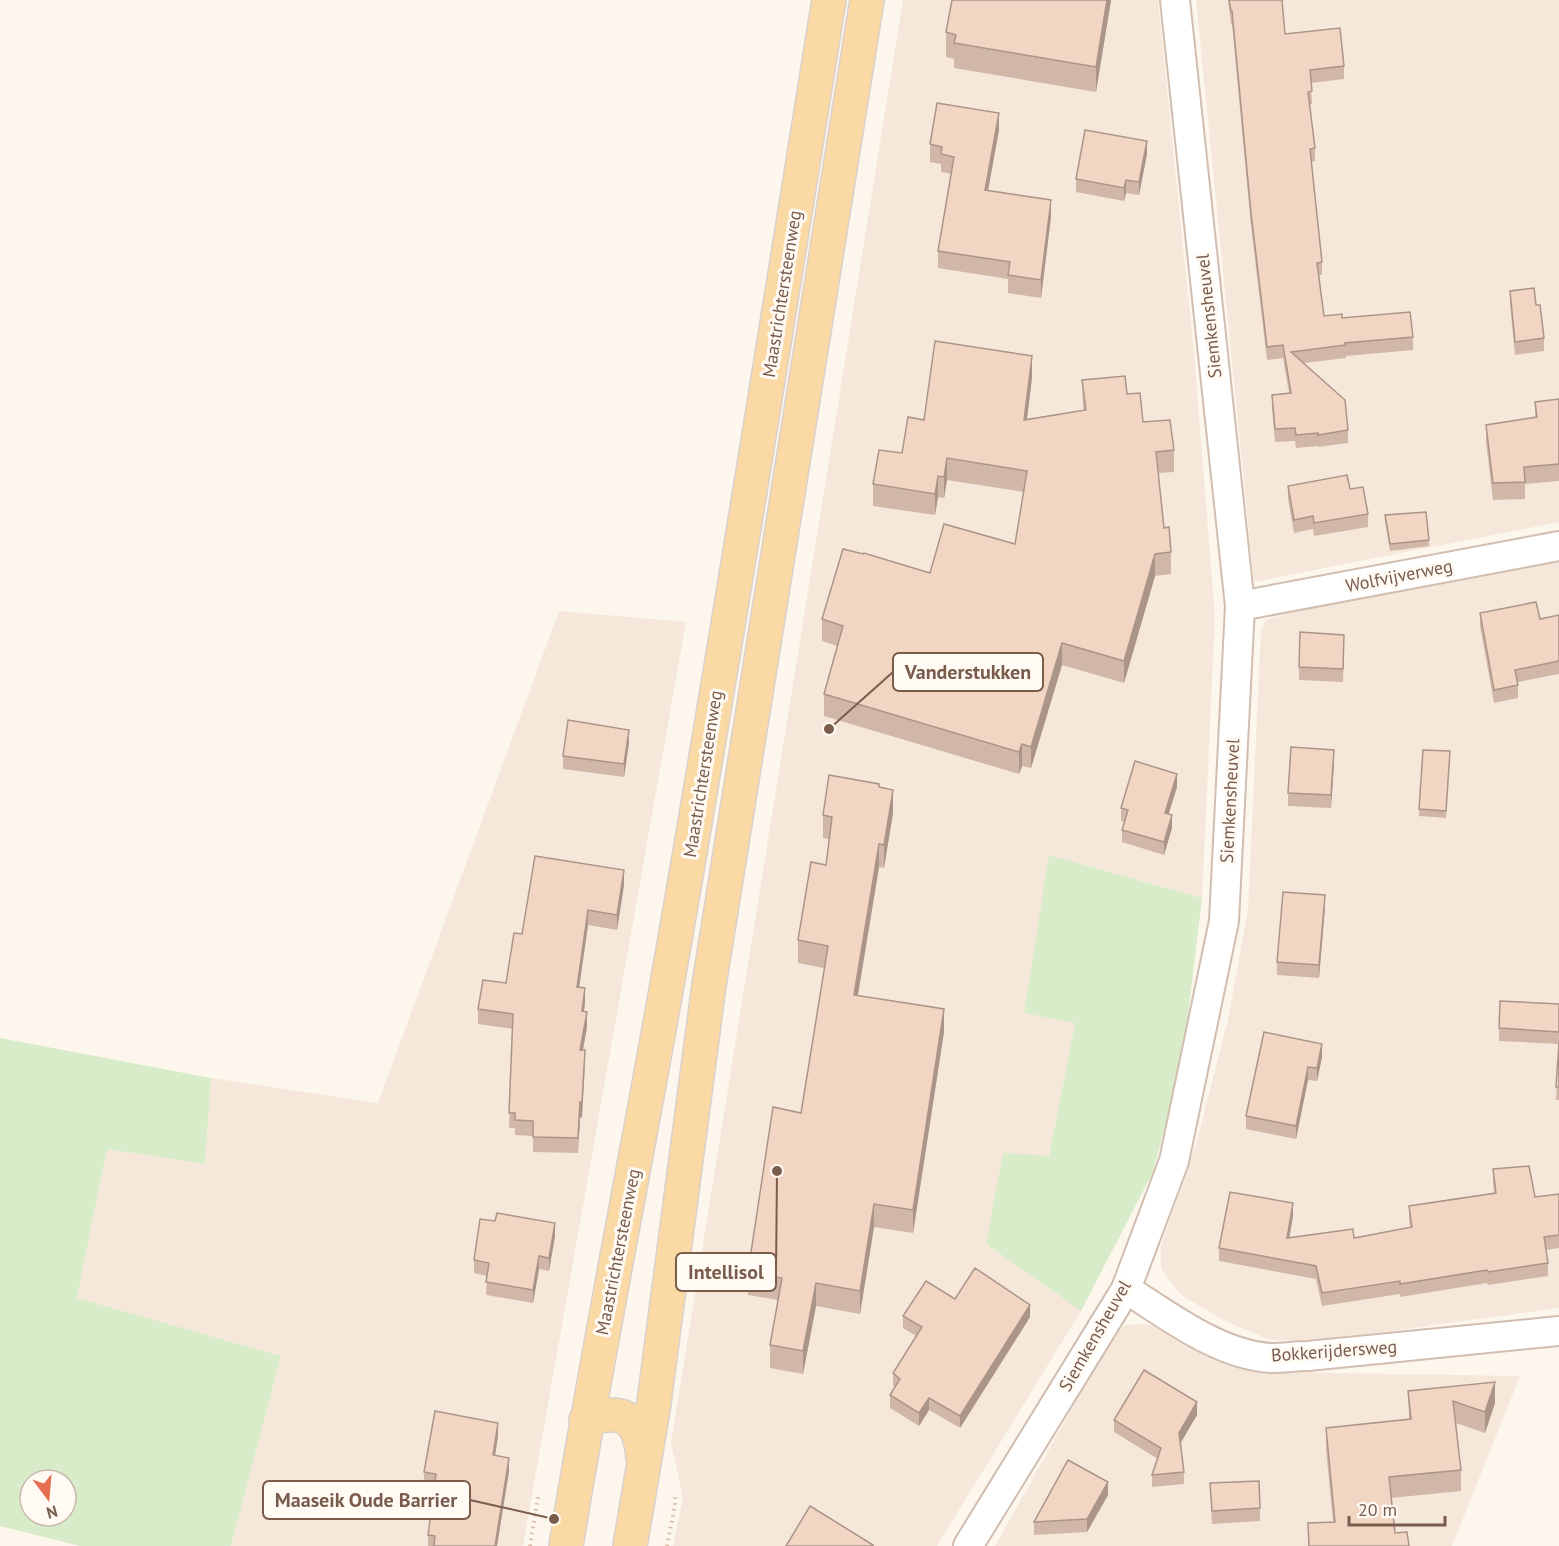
<svg xmlns="http://www.w3.org/2000/svg" width="1559" height="1546" font-family="'PT Sans',sans-serif">
<style>
.residential{fill:#f5e8da}
.green{fill:#d8ecc9;fill-rule:evenodd}
.lines{fill:none;stroke-linecap:round;stroke-linejoin:round}
.street-casing{stroke:#d1beb0;stroke-width:32}
.primary-casing{stroke:#dad1cd;stroke-width:36}
.path{stroke:#d9b8a5;stroke-width:4;stroke-dasharray:1.5 4.5;stroke-linecap:butt}
.street{stroke:#fff;stroke-width:28}
.primary{stroke:#fbd9a5;stroke-width:33}
.wall{fill:#d1b7a8}
.shaded-wall{fill:#aa9588}
.building{fill:#f3d5c3;stroke:#aa9588;stroke-width:1.5}
.labels{text-anchor:middle;stroke-width:6;stroke-linejoin:round;paint-order:stroke}
.street-label{font-size:18px;fill:#7a5c4d;stroke:#fffaf3}
.leader{fill:none;stroke:#7a5c4d;stroke-width:2}
.callout-dot{fill:#7a5c4d;stroke:#fffaf3;stroke-width:2}
.callout{fill:#fffaf3;stroke:#7a5c4d;stroke-width:2}
.callout-label{font-size:20px;text-anchor:middle;font-weight:bold;fill:#7a5c4d}
</style>
<rect width="100%" height="100%" fill="#fdf6ec"/>
<g class="residential">
<path d="M903 0H1158L1194 354 1215 617 1202 898 1050 855 1024 1013 1075 1022 1049 1156 986 1244 1081 1311 937 1546H673L683 1498 671 1443Z"/>
<path d="M1196 0H1559V522L1254 582Z"/>
<path d="M1559 559V1308L1375 1333 1298 1341 1268 1339 1227 1322 1181 1295 1161 1269V1246L1196 1144 1228 1020 1248 910 1261 630 1266 620 1293 612Z"/>
<path d="M559 611 686 622 523 1546H231L281 1356 77 1299 107 1149 205 1164 211 1078 378 1103Z"/>
<path d="M1145 1324 1165 1329 1198 1351 1263 1372 1520 1376 1452 1546H995L1113 1335 1125 1325Z"/>
</g>
<g class="green">
<path d="M1049 855 1202 898 1183 1058 1153 1172 1081 1311 986 1244 1003 1153 1049 1156 1075 1023 1024 1013Z"/>
<path d="M0 1038 211 1078 205 1164 107 1149 77 1298 281 1356 231 1546H80L0 1526ZM30 1480H66V1516H30Z"/>
</g>
<g class="lines">
<defs>
<g id="street">
<path d="M1240 606 1559 546"/>
<path d="M1126 1289C1169 1316 1219 1355 1271 1358 1284 1358 1296 1356 1308 1356L1559 1331"/>
<path d="M968 1546 1126 1289 1174 1161 1224 921 1240 606 1175 0"/>
</g>
<g id="primary">
<path d="M586 1420C624 1407 639 1418 643 1457"/>
<path d="M566 1546C599 1341 641 1138 676 933 730 623 779 311 829 0"/>
<path d="M630 1546 653 1410 709 985 867 0"/>
</g>
</defs>
<use href="#street" class="street-casing"/>
<use href="#primary" class="primary-casing"/>
<g class="path">
<path d="M530 1546 538 1497"/>
<path d="M667 1546 675 1505V1493"/>
</g>
<use href="#street" class="street"/>
<use href="#primary" class="primary"/>
</g>
<g class="wall">
<path d="M1111 0 1096 92 954 68V59L946 57V32Z"/>
<path d="M1228 0H1282L1285 34 1344 66V79L1311 83 1312 104H1309L1315 148V161L1311 162 1322 262V275H1319L1324 316 1342 318 1413 337V350L1346 356V358L1304 363 1348 430V443L1318 447V446L1296 448 1295 441 1275 442 1272 408V395L1289 393 1283 358 1267 360 1251 226 1232 24H1231Z"/>
<path d="M999 130 988 190 1051 217 1041 298 1008 293V279L938 268V251L952 174 941 172V164L930 162V144Z"/>
<path d="M1147 154 1139 195 1126 193 1124 201 1076 192V179Z"/>
<path d="M1510 291 1536 305 1544 338V351L1515 355 1510 304Z"/>
<path d="M1032 378 1027 419 1083 410 1082 380 1127 394 1143 422 1174 450V472L1158 473 1164 528 1171 552V574L1155 576 1124 683 1062 665 1031 768 1022 766 1019 774 824 716V694L837 646 822 641V619L930 573 1015 544 1024 492 947 480 944 498 938 497 935 515 873 506V484L902 453 924 420Z"/>
<path d="M1559 399V481L1525 484V499L1493 500 1486 442V425L1535 417V402Z"/>
<path d="M1288 486 1350 489 1368 514V527L1314 536 1313 529 1294 533 1288 499Z"/>
<path d="M1385 515 1429 540V546L1390 551 1385 521Z"/>
<path d="M1480 613 1540 619 1559 615V674L1518 682V698L1494 703 1480 626Z"/>
<path d="M1344 648 1343 682 1299 680V667Z"/>
<path d="M629 743 624 777 563 769V756Z"/>
<path d="M1450 757 1446 818 1419 816V809Z"/>
<path d="M1334 763 1331 808 1288 806V793Z"/>
<path d="M879 787 893 813 884 868 879 867 858 995 944 1032 913 1233 874 1227 860 1314 816 1306 803 1374 770 1368V1345L778 1300 748 1295V1272L801 1113 824 968 798 963V940L826 865 829 839 823 838V815Z"/>
<path d="M1177 787 1168 814 1172 828 1164 855 1122 842V830L1125 822 1121 821V808Z"/>
<path d="M624 885 617 930 588 925 579 987 585 1003 584 1011 587 1027 583 1050 585 1066 582 1117 580 1118 578 1153 533 1152V1136L515 1135V1128H509L513 1029 478 1024V1009L506 983 522 934Z"/>
<path d="M1325 907 1319 978 1277 975V962Z"/>
<path d="M1559 1004V1100H1556L1559 1044 1499 1041V1028Z"/>
<path d="M1322 1044V1057L1317 1081 1308 1080 1296 1139 1246 1129V1116Z"/>
<path d="M1493 1169 1535 1197 1559 1194V1248L1546 1250 1548 1263V1276L1488 1285 1487 1283 1400 1297V1294L1322 1306 1316 1279 1219 1261V1248L1293 1216 1289 1238H1354L1410 1228 1409 1219V1206L1494 1193 1493 1182Z"/>
<path d="M555 1236 549 1271 539 1269 533 1303 486 1295 487 1276 474 1273V1260Z"/>
<path d="M955 1299 1030 1317 960 1428 929 1410 919 1426 890 1408V1395L895 1387 893 1385V1373L916 1336 903 1328V1316Z"/>
<path d="M1408 1391 1495 1403 1485 1433 1456 1423 1461 1470V1491L1391 1498 1395 1533 1409 1546H1308V1523L1333 1522 1326 1449V1428L1409 1419Z"/>
<path d="M1197 1415 1181 1443 1184 1472V1484L1152 1487V1475L1158 1459 1114 1432V1420Z"/>
<path d="M498 1436 495 1456 509 1471 497 1546H428V1535L434 1487 424 1485V1472Z"/>
<path d="M1210 1483 1260 1508V1521L1212 1524Z"/>
<path d="M1108 1495 1087 1532 1034 1535V1522Z"/>
</g>
<g class="shaded-wall">
<path d="M1107 0H1111L1096 92V67Z"/>
<path d="M999 113V130L985 207V190Z"/>
<path d="M1147 141V154L1139 195V182Z"/>
<path d="M1126 180V193L1124 201V188Z"/>
<path d="M1051 200V217L1041 298V280Z"/>
<path d="M1032 356V378L1024 442V420Z"/>
<path d="M947 458V480L944 498V477Z"/>
<path d="M938 476V497L935 515V494Z"/>
<path d="M1155 554V576L1124 683V661Z"/>
<path d="M1062 643V665L1031 768V747Z"/>
<path d="M629 730V743L624 777V764Z"/>
<path d="M1022 744V766L1019 774V752Z"/>
<path d="M1334 750V763L1331 808V795Z"/>
<path d="M1177 774V787L1165 826V813Z"/>
<path d="M893 790V813L884 868V845Z"/>
<path d="M1172 815V828L1164 855V842Z"/>
<path d="M879 844V867L854 1018V995Z"/>
<path d="M624 870V885L617 930V915Z"/>
<path d="M1325 895V907L1319 978V965Z"/>
<path d="M588 910V925L577 1002V987Z"/>
<path d="M585 988V1003L582 1026V1011Z"/>
<path d="M944 1009V1032L913 1233V1210Z"/>
<path d="M587 1012V1027L580 1065V1050Z"/>
<path d="M1322 1044V1057L1317 1081V1068Z"/>
<path d="M585 1050 582 1117 580 1118 578 1153 580 1102Z"/>
<path d="M1308 1067V1080L1296 1139V1126Z"/>
<path d="M1293 1203V1216L1287 1251V1238Z"/>
<path d="M874 1204V1227L860 1314V1291Z"/>
<path d="M555 1223V1236L549 1271V1258Z"/>
<path d="M539 1256V1269L533 1303V1290Z"/>
<path d="M816 1283V1306L803 1374V1351Z"/>
<path d="M1030 1305V1317L960 1428V1416Z"/>
<path d="M1495 1382V1403L1485 1433V1412Z"/>
<path d="M929 1398V1410L919 1426V1413Z"/>
<path d="M1197 1402V1415L1179 1445V1433Z"/>
<path d="M498 1423V1436L493 1468V1455Z"/>
<path d="M509 1458V1471L497 1546H495Z"/>
<path d="M1108 1482V1495L1087 1532V1519Z"/>
</g>
<g class="building">
<path d="M952 0H1107L1096 67 954 43 956 35 946 32Z"/>
<path d="M1229 0H1282L1285 34 1340 28 1344 66 1310 70 1312 91 1308 92 1315 148 1310 149 1322 262 1317 263 1324 316 1342 314V318L1410 312 1413 337 1345 343 1346 345 1291 352 1345 400 1348 430 1318 435V433L1296 435 1295 428 1275 429 1272 395 1291 393 1283 345 1267 347 1251 213 1232 11H1231Z"/>
<path d="M937 103 999 113 985 190 1051 200 1041 280 1008 275 1010 262 938 251 954 157 941 154 942 147 930 144Z"/>
<path d="M1085 130 1147 141 1139 182 1126 180 1124 188 1076 179Z"/>
<path d="M1534 288 1536 305H1540L1544 338 1515 342 1510 291Z"/>
<path d="M935 341 1032 356 1024 420 1086 410 1082 380 1125 376 1127 394 1140 393 1143 422 1170 420 1174 450 1156 452 1164 528 1169 527 1171 552 1155 554 1124 661 1062 643 1031 747 1022 744 1019 752 824 694 843 626 822 619 843 549 863 554 864 553 930 573 944 524 1015 544 1027 471 947 458 944 477 938 476 935 494 873 484 879 450 902 453 908 417 924 420Z"/>
<path d="M1559 399V464L1524 467 1525 482 1493 483 1486 425 1537 417 1535 402Z"/>
<path d="M1347 475 1350 489 1363 487 1368 514 1314 523 1313 516 1294 520 1288 486Z"/>
<path d="M1426 512 1429 540 1390 544 1385 515Z"/>
<path d="M1536 602 1540 619 1559 615V661L1515 670 1518 685 1494 690 1480 613Z"/>
<path d="M1300 632 1344 635 1343 669 1299 667Z"/>
<path d="M568 720 629 730 624 764 563 756Z"/>
<path d="M1291 747 1334 750 1331 795 1288 793Z"/>
<path d="M1423 750 1450 751 1446 811 1419 809Z"/>
<path d="M1135 761 1177 774 1165 813 1172 815 1164 842 1122 830 1128 810 1121 808Z"/>
<path d="M829 775 879 784V787L893 790 884 845 879 844 854 995 944 1009 913 1210 874 1204 860 1291 816 1283 803 1351 770 1345 782 1278 748 1272 773 1107 801 1113 828 946 798 940 811 862 826 865 832 817 823 815Z"/>
<path d="M535 856 624 870 617 915 588 910 577 987 585 988 582 1011 587 1012 580 1050H585L582 1102H580L578 1138 533 1137V1121L515 1120V1113H509L513 1014 478 1009 483 980 506 983 514 933 522 934Z"/>
<path d="M1283 892 1325 895 1319 965 1277 962Z"/>
<path d="M1500 1001 1559 1004V1032L1499 1028Z"/>
<path d="M1264 1032 1322 1044 1317 1068 1308 1067 1296 1126 1246 1116Z"/>
<path d="M1559 1043V1087H1556Z"/>
<path d="M1529 1166 1535 1197 1559 1194V1235L1544 1237 1548 1263 1488 1272 1487 1270 1400 1284V1281L1322 1293 1316 1266 1219 1248 1230 1192 1293 1203 1287 1238 1353 1229 1354 1238 1412 1227 1409 1206 1496 1193 1493 1169Z"/>
<path d="M497 1213 555 1223 549 1258 539 1256 533 1290 486 1282 489 1263 474 1260 480 1219 495 1221Z"/>
<path d="M975 1268 1030 1305 960 1416 929 1398 919 1413 890 1395 900 1379 893 1373 922 1327 903 1316 926 1281 955 1299Z"/>
<path d="M1144 1370 1197 1402 1179 1433 1184 1472 1152 1475 1161 1448 1114 1420Z"/>
<path d="M1495 1382 1485 1412 1453 1401 1461 1470 1389 1477 1395 1533 1407 1532 1409 1546H1309L1308 1523 1335 1522 1326 1428 1411 1419 1408 1391Z"/>
<path d="M435 1411 498 1423 493 1455 509 1458 495 1546H434L435 1536 428 1535 436 1474 424 1472Z"/>
<path d="M1068 1460 1108 1482 1087 1519 1034 1522Z"/>
<path d="M1259 1481 1260 1508 1212 1511 1210 1483Z"/>
<path d="M810 1506 873 1545V1546H786Z"/>
</g>
<g class="labels">
<g class="street-label">
<text transform="translate(782 294) rotate(-81)" y="6">Maastrichtersteenweg</text>
<text transform="translate(1209 316) rotate(-96)" y="6">Siemkensheuvel</text>
<text transform="translate(1399 576) rotate(-11)" y="6">Wolfvijverweg</text>
<text transform="translate(703 774) rotate(-81)" y="6">Maastrichtersteenweg</text>
<text transform="translate(1230 801) rotate(-87)" y="6">Siemkensheuvel</text>
<text transform="translate(618 1252) rotate(-79)" y="6">Maastrichtersteenweg</text>
<text transform="translate(1095 1336) rotate(-60)" y="6">Siemkensheuvel</text>
<text transform="translate(1334 1351) rotate(-4)" y="6">Bokkerijdersweg</text>
</g>
</g>
<path class="leader" d="M829 729L893 672M777 1171L776 1272M554 1519L470 1500"/>
<g class="callout-dot">
<circle cx="829" cy="729" r="6"/>
<circle cx="777" cy="1171" r="6"/>
<circle cx="554" cy="1519" r="6"/>
</g>
<g class="callout">
<rect x="893" y="653" width="150" height="38" rx="6"/>
<rect x="676" y="1253" width="100" height="38" rx="6"/>
<rect x="263" y="1481" width="207" height="38" rx="6"/>
</g>
<g class="callout-label">
<text x="968" y="679">Vanderstukken</text>
<text x="726" y="1279">Intellisol</text>
<text x="366" y="1507">Maaseik Oude Barrier</text>
</g>
<g transform="translate(48 1498) rotate(164)"><circle r="28" fill="#fffaf3" stroke="#cabbb1" stroke-width="1.5"/>
<path d="M0-4.5L10 22L0 15L-10 22Z" fill="#e76f51"/>
<text y="-9" font-size="16" font-weight="bold" text-anchor="middle" fill="#7a5c4d">N</text>
</g>
<path d="M1349 1516v9h96v-9" fill="none" stroke="#7a5c4d" stroke-width="3"/>
<text x="1358" y="1516" font-size="18" fill="#7a5c4d" stroke="#fffaf3" stroke-width="4.5" paint-order="stroke">20 m</text>
</svg>
